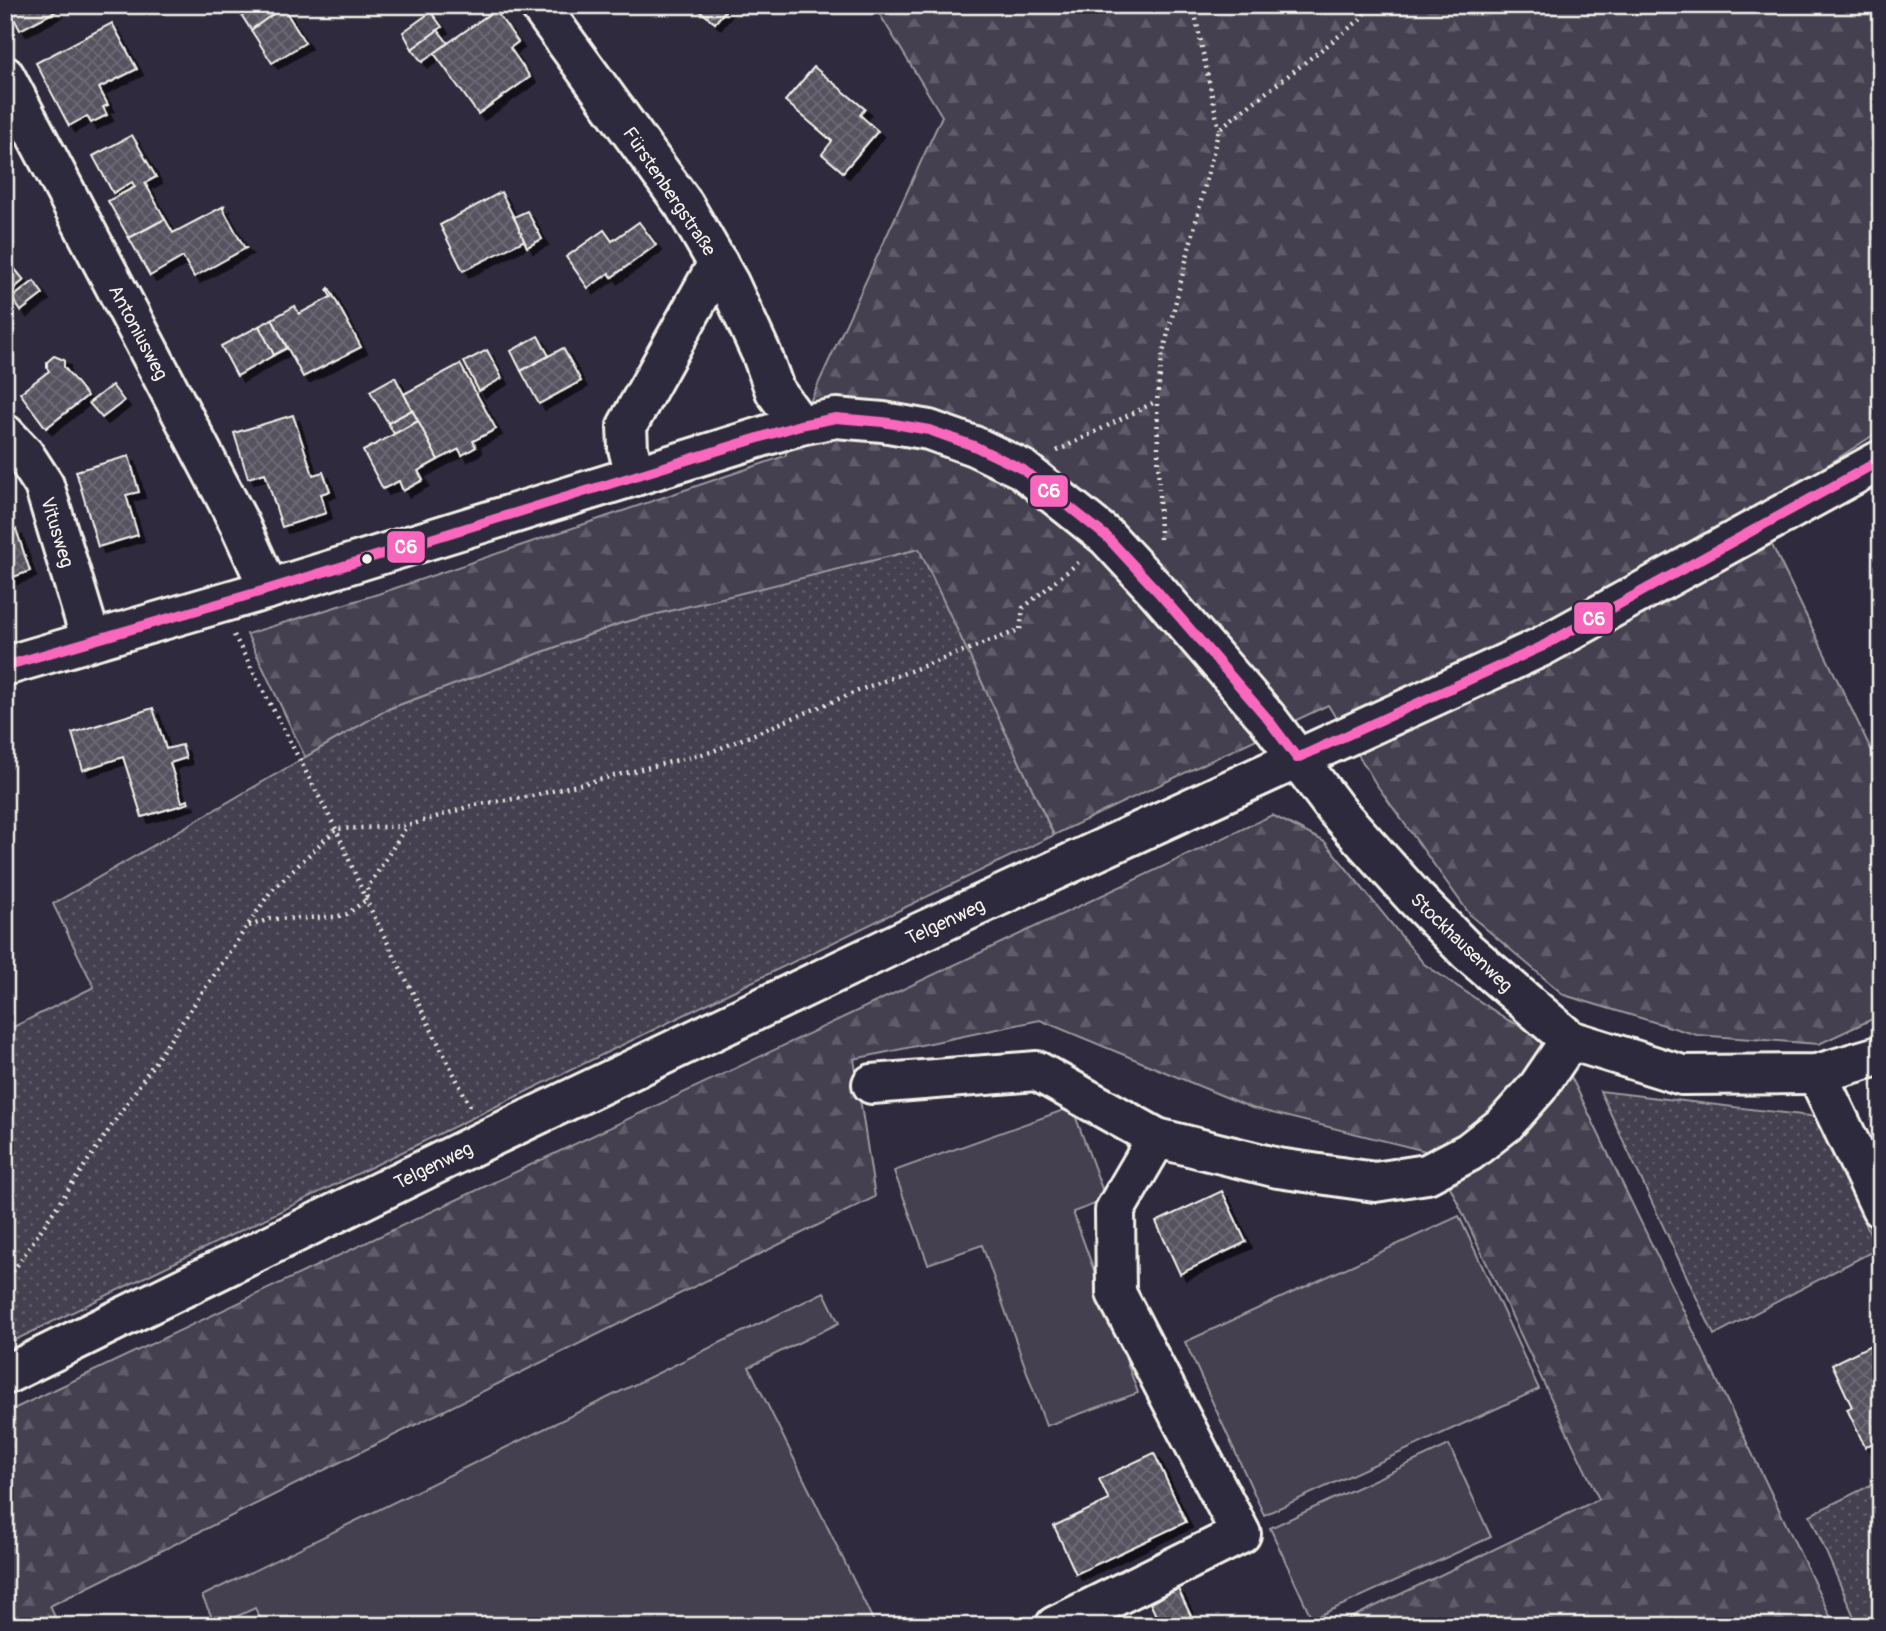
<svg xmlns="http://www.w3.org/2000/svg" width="1886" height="1631" font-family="Pangolin,sans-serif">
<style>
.grass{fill:url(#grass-dots);stroke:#9c989c;stroke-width:2}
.forest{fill:url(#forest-firs);stroke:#9c989c;stroke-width:2}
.park{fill:#454050;stroke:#9c989c;stroke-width:2}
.building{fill:url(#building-cross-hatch);stroke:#f4f1e8;stroke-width:2;filter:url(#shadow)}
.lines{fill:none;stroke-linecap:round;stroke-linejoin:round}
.minor-casing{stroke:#f4f1e8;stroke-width:44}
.major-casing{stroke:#f4f1e8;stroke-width:44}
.path{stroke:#f4f1e8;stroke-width:4.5;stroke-dasharray:2 5;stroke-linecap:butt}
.minor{stroke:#2f2a3d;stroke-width:38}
.major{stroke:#2f2a3d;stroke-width:38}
.bus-1-casing{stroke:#2f2a3d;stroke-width:16}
.bus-1{stroke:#f967bc;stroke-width:10}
.bus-dot{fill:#f4f1e8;stroke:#2f2a3d;stroke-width:2.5}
.labels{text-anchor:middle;stroke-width:5;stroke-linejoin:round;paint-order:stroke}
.street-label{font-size:19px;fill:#f4f1e8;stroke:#2f2a3d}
.line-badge{stroke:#2f2a3d;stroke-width:2.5}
.badge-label{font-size:19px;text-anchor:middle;font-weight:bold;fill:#fff}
</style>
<defs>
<pattern id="grass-dots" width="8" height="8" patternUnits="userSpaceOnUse" patternTransform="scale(1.75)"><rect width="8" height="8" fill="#454050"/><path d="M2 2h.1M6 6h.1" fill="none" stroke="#605c69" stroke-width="1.8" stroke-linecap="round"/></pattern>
<pattern id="forest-firs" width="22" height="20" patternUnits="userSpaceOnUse" patternTransform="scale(1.75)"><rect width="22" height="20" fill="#454050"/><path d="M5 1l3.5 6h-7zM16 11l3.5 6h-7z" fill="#605c69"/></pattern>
<pattern id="building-cross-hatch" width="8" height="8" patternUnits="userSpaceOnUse" patternTransform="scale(1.75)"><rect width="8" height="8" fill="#56525f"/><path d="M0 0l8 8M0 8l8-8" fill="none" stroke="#6f6b76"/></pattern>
<filter id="shadow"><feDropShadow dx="6" dy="6" stdDeviation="0" flood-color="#0009"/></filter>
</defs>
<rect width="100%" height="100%" fill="#2f2a3d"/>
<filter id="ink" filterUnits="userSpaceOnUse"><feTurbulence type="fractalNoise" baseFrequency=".0143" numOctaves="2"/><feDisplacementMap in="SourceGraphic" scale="14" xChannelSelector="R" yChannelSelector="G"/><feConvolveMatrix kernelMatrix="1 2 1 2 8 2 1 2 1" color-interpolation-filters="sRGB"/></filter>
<g filter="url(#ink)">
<g class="grass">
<path d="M919 548 1054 835 5 1345V1031L94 987 53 904 388 709 621 623Z"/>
<path d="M1600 1091 1818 1117 1877 1249 1714 1335Z"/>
<path d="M1881 1480V1626H1858L1810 1515Z"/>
</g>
<g class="forest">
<path d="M874 5H1881V430L1756 512 1881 770V1015L1819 1044 1697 1035 1564 995 1471 916 1376 784 1328 705 1054 835 919 549 621 623 388 709 305 757 247 634 378 594 785 456 942 116Z"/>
<path d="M1272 815 1325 842 1424 964 1508 1020 1554 1041 1835 1626H1334L1599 1499 1434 1153 1252 1108 1040 1020 854 1059 875 1197 50 1606 59 1626H5V1413Z"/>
</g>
<g class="park">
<path d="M1072 1107 1106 1200 1073 1212 1138 1393 1046 1426 982 1245 928 1264 894 1171Z"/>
<path d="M1459 1216 1539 1389 1264 1515 1185 1342Z"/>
<path d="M824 1292 839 1323 749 1367 876 1626H264L255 1608 216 1626 202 1596Z"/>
<path d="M1449 1445 1491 1537 1312 1619 1270 1528Z"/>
</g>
<g class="building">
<path d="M7 5H55L58 10 20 30Z"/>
<path d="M235 5H282L283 7 251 30Z"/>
<path d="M693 5H730L715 23Z"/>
<path d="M283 7 305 43 272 63 251 30Z"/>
<path d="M495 10 518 42 510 48 530 77 478 114 434 53Z"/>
<path d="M431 12 442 27 412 49 403 32Z"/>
<path d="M112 23 137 69 99 88 108 105 103 107 107 115 91 123 87 116 69 126 36 63Z"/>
<path d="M438 30 448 43 422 62 412 49Z"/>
<path d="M814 67 865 109 860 115 878 131 843 172 822 154 832 141 785 101Z"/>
<path d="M132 135 156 177 145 183 165 219 129 238 108 201 135 187 132 182 113 193 93 156Z"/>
<path d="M501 192 525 240 463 271 440 225Z"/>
<path d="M224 206 223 209 244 247 246 248 194 277 183 257 150 276 129 238 165 219 173 233Z"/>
<path d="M527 211 542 239 527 247 514 217Z"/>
<path d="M639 222 656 245 612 277 609 273 588 288 566 257 604 230 612 241Z"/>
<path d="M5 257 24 280 5 296Z"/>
<path d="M34 281 43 294 21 311 12 298Z"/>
<path d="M329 288 361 347 303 377 272 319 295 306 299 314 331 297 327 290Z"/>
<path d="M272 319 287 348 274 355 259 326Z"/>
<path d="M259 326 274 355 237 376 221 346Z"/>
<path d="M538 336 549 356 521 371 511 351Z"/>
<path d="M563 348 581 381 539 404 521 371Z"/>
<path d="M487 350 502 378 479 391 464 362Z"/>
<path d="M54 356 64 360V367L87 396 46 428 20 393 49 371 47 368V362Z"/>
<path d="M460 364 496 429 473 441 476 447 462 455 459 449 438 460 404 394Z"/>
<path d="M395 377 412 410 388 423 370 391Z"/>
<path d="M112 385 124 401 102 418 89 403Z"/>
<path d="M412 410 418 421 394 434 388 423Z"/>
<path d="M293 415 313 475 323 472 330 491 321 494 326 513 282 527 265 473 248 478 234 433Z"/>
<path d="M418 421 438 460 418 471 423 480 403 491 399 481 383 489 363 451Z"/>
<path d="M129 456 139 492 126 495 138 535 98 547 76 471Z"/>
<path d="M16 529 30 571 5 580V533Z"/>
<path d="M153 708 166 749 182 745 186 758 170 763 182 802 188 800 189 803 142 817 123 757 83 770 72 733Z"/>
<path d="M1222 1191 1246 1242 1180 1274 1156 1222Z"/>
<path d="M1881 1340V1439L1865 1447 1847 1409 1852 1407 1832 1364Z"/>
<path d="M1154 1453 1186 1522 1076 1574 1054 1526 1109 1500 1099 1479Z"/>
<path d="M1178 1589 1191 1616 1172 1626H1161L1150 1603Z"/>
</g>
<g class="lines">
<defs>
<g id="minor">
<path d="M539 5 684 205 729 283 762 355 775 391 800 425"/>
<path d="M5 76 239 523 269 589"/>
<path d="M5 434 24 454 44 485 91 640"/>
<path d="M635 476 628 448 627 426 718 263"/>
<path d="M5 666 269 589 800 425 836 418 883 422 929 430 974 446 1022 469 1107 537 1158 592 1267 718 1337 811 1414 897 1467 951 1570 1040 1682 1075 1817 1074 1881 1055"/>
<path d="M1817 1074 1881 1208"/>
<path d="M872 1084 1037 1071 1157 1138"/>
<path d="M1055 1626 1241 1534 1116 1293 1115 1210 1157 1138 1278 1168 1375 1182 1427 1174 1469 1152 1505 1124 1538 1087 1570 1040"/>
</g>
<path id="major" d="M5 1375 487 1139 912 936 1541 647 1881 460"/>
</defs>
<use href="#minor" class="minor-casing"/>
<use href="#major" class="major-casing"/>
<g class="path">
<path d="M1193 5 1219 129"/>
<path d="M1057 451 1157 401"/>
<path d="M1160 539 1157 401 1162 357 1219 129 1361 19 1369 5"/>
<path d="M234 635 336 829 366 900 470 1106"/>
<path d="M249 926 270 919 335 917 347 914 366 900 368 887 406 827"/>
<path d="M5 1283 271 891 336 829 407 826 474 805 532 796 711 752 870 686 1020 630 1023 608 1079 562"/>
</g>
<use href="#minor" class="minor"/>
<use href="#major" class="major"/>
<defs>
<g id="bus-1">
<path d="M5 666 269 589 800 425 836 418 883 422 929 430 974 446 1022 469 1107 537 1158 592 1267 718 1297 758"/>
<path d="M1297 758 1541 647 1881 460"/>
</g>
</defs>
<use href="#bus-1" class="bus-1-casing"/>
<use href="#bus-1" class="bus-1"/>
</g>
</g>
<circle class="bus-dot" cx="367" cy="559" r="6"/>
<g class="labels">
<g class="street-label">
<text transform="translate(670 191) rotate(56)" y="7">Fürstenbergstraße</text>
<text transform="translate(139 332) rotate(62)" y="7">Antoniusweg</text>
<text transform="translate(58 532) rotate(73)" y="7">Vitusweg</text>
<text transform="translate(945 921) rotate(-25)" y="7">Telgenweg</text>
<text transform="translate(1462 942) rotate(44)" y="7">Stockhausenweg</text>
<text transform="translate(433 1165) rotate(-26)" y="7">Telgenweg</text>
</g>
</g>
<g class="line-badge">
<rect x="1029" y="474" width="40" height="34" rx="7" fill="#f967bc"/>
<rect x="386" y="530" width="40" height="34" rx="7" fill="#f967bc"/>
<rect x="1573" y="601" width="41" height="34" rx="7" fill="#f967bc"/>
</g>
<g class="badge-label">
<text x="1049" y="497">C6</text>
<text x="406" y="553">C6</text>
<text x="1594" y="625">C6</text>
</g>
<rect width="1886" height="1631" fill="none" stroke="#2f2a3d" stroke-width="28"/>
<rect x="14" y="14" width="1858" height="1603" fill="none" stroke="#f4f1e8" stroke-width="2.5" filter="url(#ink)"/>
</svg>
